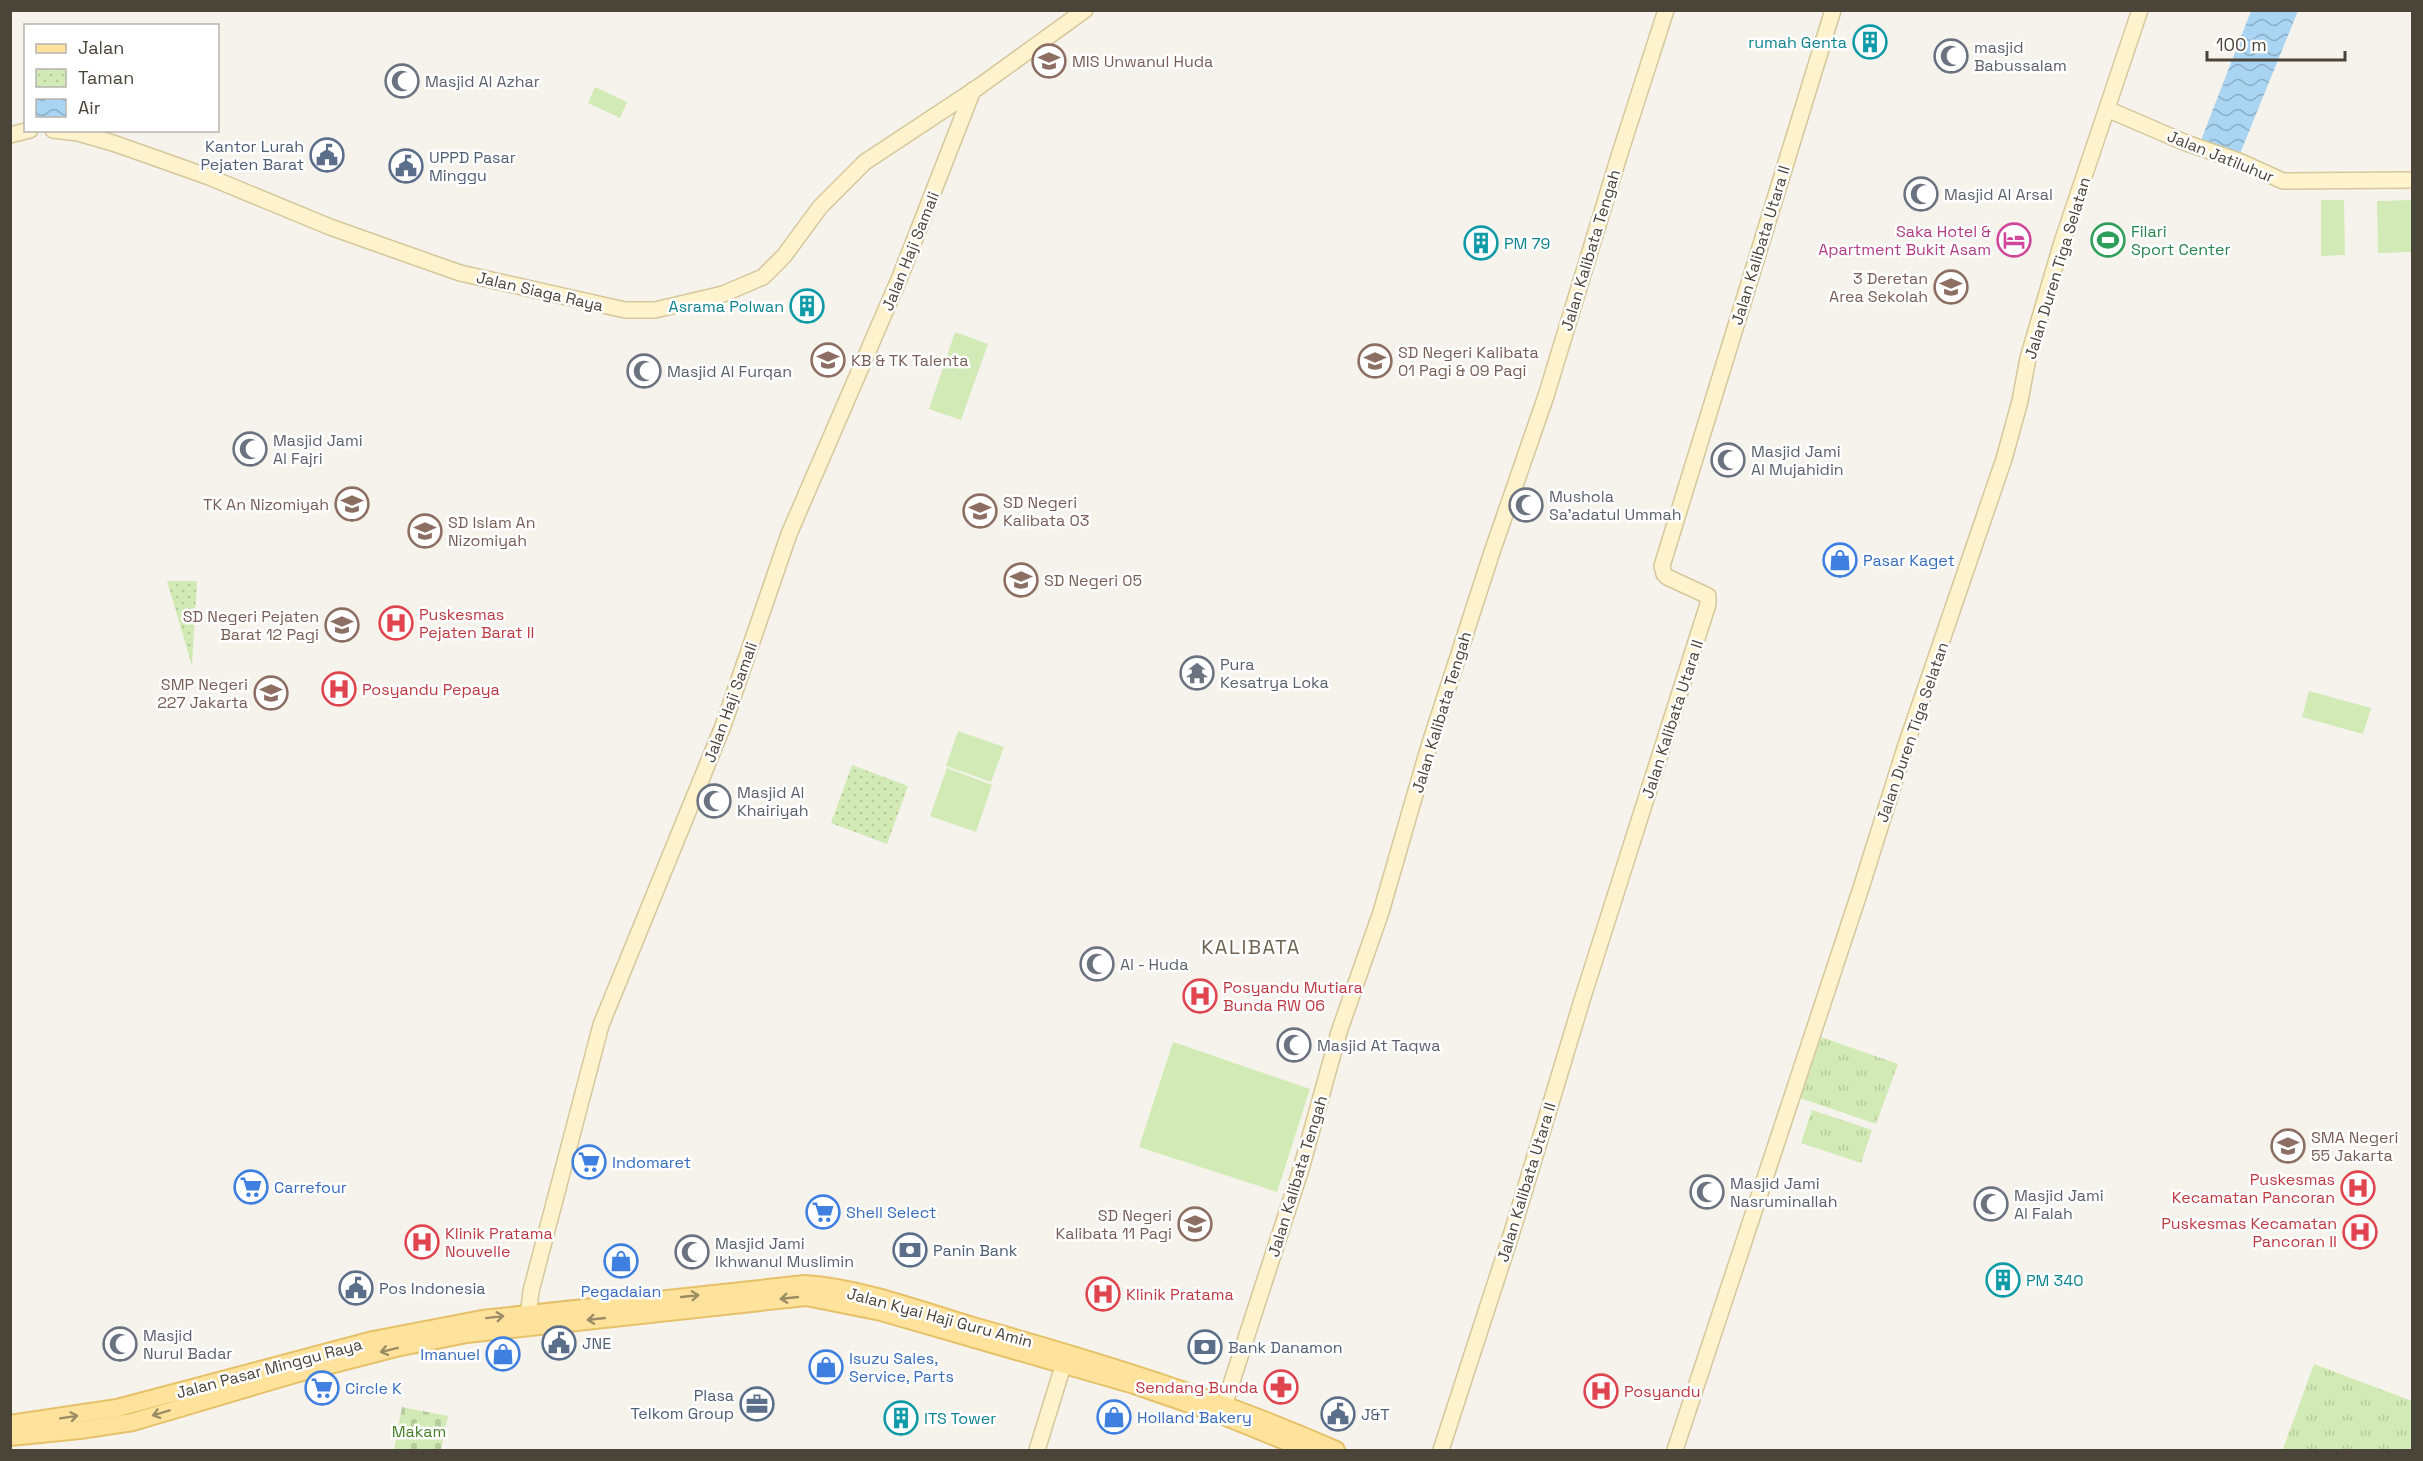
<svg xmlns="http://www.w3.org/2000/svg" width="2423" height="1461" font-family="'Space Grotesk',sans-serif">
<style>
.grass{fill:url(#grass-tufts)}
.cemetery{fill:url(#cemetery-stones)}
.park{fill:url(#park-dots)}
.pitch{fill:#d2eab5}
.water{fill:url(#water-waves)}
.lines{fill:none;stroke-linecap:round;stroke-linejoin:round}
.secondary-casing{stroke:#d6c79b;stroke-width:18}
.primary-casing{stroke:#e6c16a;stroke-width:20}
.secondary{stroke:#fff3cd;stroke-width:15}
.primary{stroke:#ffe39c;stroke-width:16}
.oneway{stroke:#9c8c66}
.labels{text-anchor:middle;stroke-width:5;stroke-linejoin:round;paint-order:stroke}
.culture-label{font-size:16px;fill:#0d838f;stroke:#fff;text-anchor:start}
.worship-label{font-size:16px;fill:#5b616d;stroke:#fff;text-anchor:start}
.education-label{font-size:16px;fill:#785e54;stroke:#fff;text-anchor:start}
.service-label{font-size:16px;fill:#4e5e75;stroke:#fff;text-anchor:start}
.street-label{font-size:16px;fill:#4b4439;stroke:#fff}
.hotel-label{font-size:16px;fill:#b23c85;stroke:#fff;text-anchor:end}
.leisure-label{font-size:16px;fill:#27864d;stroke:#fff;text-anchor:start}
.shop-label{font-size:16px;fill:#366cbe;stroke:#fff;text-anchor:start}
.health-label{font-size:16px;fill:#be3a42;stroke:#fff;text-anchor:start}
.park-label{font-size:16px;fill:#4a7f2a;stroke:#fff}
.quarter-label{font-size:20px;letter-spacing:1.5px;fill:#6e6250;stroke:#fff}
</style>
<defs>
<pattern id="grass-tufts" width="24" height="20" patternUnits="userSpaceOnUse" patternTransform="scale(1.5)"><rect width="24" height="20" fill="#d2eab5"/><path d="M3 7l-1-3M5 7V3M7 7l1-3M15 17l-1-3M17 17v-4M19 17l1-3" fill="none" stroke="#b6ca9c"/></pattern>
<pattern id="cemetery-stones" width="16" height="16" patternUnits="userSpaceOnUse" patternTransform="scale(1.5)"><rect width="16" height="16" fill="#d2eab5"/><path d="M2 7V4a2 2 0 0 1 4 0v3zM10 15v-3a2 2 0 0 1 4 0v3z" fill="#b6ca9c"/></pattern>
<pattern id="park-dots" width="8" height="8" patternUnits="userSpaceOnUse" patternTransform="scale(1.5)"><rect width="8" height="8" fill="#d2eab5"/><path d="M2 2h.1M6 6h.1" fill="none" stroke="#b6ca9c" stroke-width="1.8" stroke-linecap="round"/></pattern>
<pattern id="water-waves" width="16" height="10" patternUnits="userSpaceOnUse" patternTransform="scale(1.5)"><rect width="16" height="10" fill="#a9d4f2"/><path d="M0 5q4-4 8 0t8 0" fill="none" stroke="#8caec5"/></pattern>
</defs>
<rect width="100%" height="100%" fill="#f6f3ec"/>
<g class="grass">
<path d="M1821 1037 1898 1064 1876 1124 1800 1098Z"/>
<path d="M1812 1110 1872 1130 1861 1163 1801 1143Z"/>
<path d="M2314 1364 2412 1401V1450L2283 1449Z"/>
</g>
<path class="cemetery" d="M402 1407 448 1416 441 1450H394Z"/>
<g class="park">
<path d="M197 581 192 666 167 581Z"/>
<path d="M852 765 908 786 887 844 831 823Z"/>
</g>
<g class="pitch">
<path d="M595 87 627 102 620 118 588 103Z"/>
<path d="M2321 200H2344L2345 255 2321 256Z"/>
<path d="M2412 200V252L2378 253 2377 201Z"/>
<path d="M955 332 988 344 961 420 929 409Z"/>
<path d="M2309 691 2371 708 2363 734 2302 717Z"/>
<path d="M958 731 1004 747 991 782 946 766Z"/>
<path d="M947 768 992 785 976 832 930 816Z"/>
<path d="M1173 1042 1310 1089 1277 1192 1139 1147Z"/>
</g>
<path class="water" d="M2251 11H2298L2239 156 2200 143Z"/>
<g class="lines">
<defs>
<g id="secondary">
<path d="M2107 109 2186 143 2239 161 2283 181 2412 180"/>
<path d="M53 130 78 133 113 143 209 177 330 227 460 273 625 310H655L723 294 763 277 784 256 820 207 865 162 977 88 1085 10"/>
<path d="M10 135 30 130"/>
<path d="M527 1326 531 1291 601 1025 723 726 789 534 900 277 973 90"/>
<path d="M1221 1415 1301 1169 1339 1032 1381 912 1429 746 1492 552 1546 396 1620 153 1666 10"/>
<path d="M1037 1450 1067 1353"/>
<path d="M1441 1450 1512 1232 1582 1000 1708 604V596L1667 577 1664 574 1662 566 1833 10"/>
<path d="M1675 1450 1861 888 1905 748 2004 459 2020 401 2028 358 2062 242 2140 10"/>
</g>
<g id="primary">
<path d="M10 1424 117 1408 373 1340 482 1319 805 1284C862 1288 919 1310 973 1326 1097 1361 1219 1398 1336 1450"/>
<path d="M10 1437 80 1430 133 1422 295 1374 396 1348 467 1334 806 1297 881 1312 1134 1385 1221 1415 1307 1450"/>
</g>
</defs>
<use href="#secondary" class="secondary-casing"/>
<use href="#primary" class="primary-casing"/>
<use href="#secondary" class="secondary"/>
<use href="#primary" class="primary"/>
</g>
<defs><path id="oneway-shaft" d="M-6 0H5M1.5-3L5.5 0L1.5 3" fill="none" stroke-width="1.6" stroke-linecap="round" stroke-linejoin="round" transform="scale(1.5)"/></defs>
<g class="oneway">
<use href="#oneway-shaft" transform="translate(690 1296) rotate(-6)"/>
<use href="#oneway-shaft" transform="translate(789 1298) rotate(174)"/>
<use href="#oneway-shaft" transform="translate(495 1317) rotate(-7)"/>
<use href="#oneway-shaft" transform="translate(596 1319) rotate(174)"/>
<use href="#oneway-shaft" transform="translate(389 1350) rotate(166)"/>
<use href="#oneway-shaft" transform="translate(161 1413) rotate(163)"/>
<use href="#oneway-shaft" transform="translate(69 1417) rotate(-9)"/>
</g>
<defs>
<symbol id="building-ring" viewBox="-11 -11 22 22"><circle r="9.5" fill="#fff" stroke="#0f9aa8" stroke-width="1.5"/><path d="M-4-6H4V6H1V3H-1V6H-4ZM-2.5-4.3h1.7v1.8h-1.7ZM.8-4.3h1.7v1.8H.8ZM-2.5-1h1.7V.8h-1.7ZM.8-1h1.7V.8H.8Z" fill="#0f9aa8"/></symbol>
<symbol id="mosque-ring" viewBox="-11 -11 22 22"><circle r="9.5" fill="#fff" stroke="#6b7280" stroke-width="1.5"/><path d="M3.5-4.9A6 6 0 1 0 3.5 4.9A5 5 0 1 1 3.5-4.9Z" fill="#6b7280"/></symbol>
<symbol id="school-ring" viewBox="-11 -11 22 22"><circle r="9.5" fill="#fff" stroke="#8d6e63" stroke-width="1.5"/><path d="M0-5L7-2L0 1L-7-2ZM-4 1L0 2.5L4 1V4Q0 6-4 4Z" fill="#8d6e63"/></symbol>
<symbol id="civic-ring" viewBox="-11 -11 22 22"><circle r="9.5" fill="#fff" stroke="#5c6f8a" stroke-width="1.5"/><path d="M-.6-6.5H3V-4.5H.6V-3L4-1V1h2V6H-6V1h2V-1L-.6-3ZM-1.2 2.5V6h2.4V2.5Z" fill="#5c6f8a"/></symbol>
<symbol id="hotel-ring" viewBox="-11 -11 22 22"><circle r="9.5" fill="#fff" stroke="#d1479c" stroke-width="1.5"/><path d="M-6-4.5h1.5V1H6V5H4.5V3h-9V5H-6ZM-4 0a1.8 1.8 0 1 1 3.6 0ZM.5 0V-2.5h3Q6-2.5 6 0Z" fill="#d1479c"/></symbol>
<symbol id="stadium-ring" viewBox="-11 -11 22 22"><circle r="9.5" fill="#fff" stroke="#2e9e5b" stroke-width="1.5"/><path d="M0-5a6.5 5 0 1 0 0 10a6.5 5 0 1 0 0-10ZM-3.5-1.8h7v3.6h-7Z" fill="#2e9e5b"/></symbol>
<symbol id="shop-ring" viewBox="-11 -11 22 22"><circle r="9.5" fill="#fff" stroke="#3f7fe0" stroke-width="1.5"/><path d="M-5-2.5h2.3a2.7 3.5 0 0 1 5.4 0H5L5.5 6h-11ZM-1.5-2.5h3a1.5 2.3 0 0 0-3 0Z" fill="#3f7fe0"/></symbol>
<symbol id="hospital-ring" viewBox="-11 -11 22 22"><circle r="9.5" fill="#fff" stroke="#e0444e" stroke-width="1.5"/><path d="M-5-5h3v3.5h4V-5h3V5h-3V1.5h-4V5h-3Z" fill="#e0444e"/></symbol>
<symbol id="temple-ring" viewBox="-11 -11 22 22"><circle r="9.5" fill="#fff" stroke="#6b7280" stroke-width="1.5"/><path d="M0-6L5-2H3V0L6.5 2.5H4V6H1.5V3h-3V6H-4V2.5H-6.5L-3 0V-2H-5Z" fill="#6b7280"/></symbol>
<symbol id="supermarket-ring" viewBox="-11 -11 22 22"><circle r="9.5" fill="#fff" stroke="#3f7fe0" stroke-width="1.5"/><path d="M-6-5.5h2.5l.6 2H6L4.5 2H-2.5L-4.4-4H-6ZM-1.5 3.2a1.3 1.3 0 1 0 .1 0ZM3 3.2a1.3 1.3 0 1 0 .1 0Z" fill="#3f7fe0"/></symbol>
<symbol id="bank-ring" viewBox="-11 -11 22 22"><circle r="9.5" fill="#fff" stroke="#5c6f8a" stroke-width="1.5"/><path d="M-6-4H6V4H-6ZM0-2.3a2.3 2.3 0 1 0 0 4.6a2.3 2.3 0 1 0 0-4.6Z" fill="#5c6f8a"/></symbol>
<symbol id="pharmacy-ring" viewBox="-11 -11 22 22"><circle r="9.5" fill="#fff" stroke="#e0444e" stroke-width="1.5"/><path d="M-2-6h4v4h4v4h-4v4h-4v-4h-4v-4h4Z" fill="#e0444e"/></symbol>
<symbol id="office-ring" viewBox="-11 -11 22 22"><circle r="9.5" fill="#fff" stroke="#5c6f8a" stroke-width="1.5"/><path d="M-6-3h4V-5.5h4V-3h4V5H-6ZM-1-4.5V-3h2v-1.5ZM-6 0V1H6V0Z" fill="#5c6f8a"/></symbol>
</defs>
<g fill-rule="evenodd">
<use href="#building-ring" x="1851" y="23" width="38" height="38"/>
<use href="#mosque-ring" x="1932" y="37" width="38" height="38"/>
<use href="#school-ring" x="1030" y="42" width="38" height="38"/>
<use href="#mosque-ring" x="383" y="62" width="38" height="38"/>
<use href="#civic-ring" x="308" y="136" width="38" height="38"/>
<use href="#civic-ring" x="387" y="147" width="38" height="38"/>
<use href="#mosque-ring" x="1902" y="175" width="38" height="38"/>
<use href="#hotel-ring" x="1995" y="221" width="38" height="38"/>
<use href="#stadium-ring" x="2089" y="221" width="38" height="38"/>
<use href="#building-ring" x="1462" y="224" width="38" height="38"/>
<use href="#school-ring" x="1932" y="268" width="38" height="38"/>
<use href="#building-ring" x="788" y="287" width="38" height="38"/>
<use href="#school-ring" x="809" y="341" width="38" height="38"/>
<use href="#school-ring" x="1356" y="342" width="38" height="38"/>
<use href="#mosque-ring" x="625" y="352" width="38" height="38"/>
<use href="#mosque-ring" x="231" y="430" width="38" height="38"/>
<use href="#mosque-ring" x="1709" y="441" width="38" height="38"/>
<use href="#school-ring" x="333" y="485" width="38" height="38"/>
<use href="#mosque-ring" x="1507" y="486" width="38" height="38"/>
<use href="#school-ring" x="961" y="492" width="38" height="38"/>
<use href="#school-ring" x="406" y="512" width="38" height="38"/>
<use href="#shop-ring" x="1821" y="541" width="38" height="38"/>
<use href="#school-ring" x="1002" y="561" width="38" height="38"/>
<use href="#hospital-ring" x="377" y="604" width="38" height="38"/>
<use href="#school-ring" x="323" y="606" width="38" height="38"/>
<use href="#temple-ring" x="1178" y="654" width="38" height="38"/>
<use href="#hospital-ring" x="320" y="670" width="38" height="38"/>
<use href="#school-ring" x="252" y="674" width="38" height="38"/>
<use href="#mosque-ring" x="695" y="782" width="38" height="38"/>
<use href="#mosque-ring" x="1078" y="945" width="38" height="38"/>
<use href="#hospital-ring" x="1181" y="977" width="38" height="38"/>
<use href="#mosque-ring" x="1275" y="1026" width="38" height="38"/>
<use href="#school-ring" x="2269" y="1127" width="38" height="38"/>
<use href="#supermarket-ring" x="570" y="1143" width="38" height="38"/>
<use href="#supermarket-ring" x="232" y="1168" width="38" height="38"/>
<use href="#hospital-ring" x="2339" y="1169" width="38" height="38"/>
<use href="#mosque-ring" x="1688" y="1173" width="38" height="38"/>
<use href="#mosque-ring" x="1972" y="1185" width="38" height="38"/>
<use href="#supermarket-ring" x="804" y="1193" width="38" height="38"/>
<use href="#school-ring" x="1176" y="1205" width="38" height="38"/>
<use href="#hospital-ring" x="2341" y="1213" width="38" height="38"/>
<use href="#hospital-ring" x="403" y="1223" width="38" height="38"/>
<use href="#bank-ring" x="891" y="1231" width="38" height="38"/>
<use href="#mosque-ring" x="673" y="1233" width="38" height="38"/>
<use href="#shop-ring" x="602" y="1242" width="38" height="38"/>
<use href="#building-ring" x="1984" y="1261" width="38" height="38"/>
<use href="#civic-ring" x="337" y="1269" width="38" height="38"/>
<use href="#hospital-ring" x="1084" y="1275" width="38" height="38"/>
<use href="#civic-ring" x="540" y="1324" width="38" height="38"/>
<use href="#mosque-ring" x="101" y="1325" width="38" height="38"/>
<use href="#bank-ring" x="1186" y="1328" width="38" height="38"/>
<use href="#shop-ring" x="484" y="1335" width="38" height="38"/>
<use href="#shop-ring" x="807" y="1348" width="38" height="38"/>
<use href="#pharmacy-ring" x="1262" y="1368" width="38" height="38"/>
<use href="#supermarket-ring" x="303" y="1369" width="38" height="38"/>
<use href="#hospital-ring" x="1582" y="1372" width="38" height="38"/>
<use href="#office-ring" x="738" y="1385" width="38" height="38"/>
<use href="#civic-ring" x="1319" y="1395" width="38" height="38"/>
<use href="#shop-ring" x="1095" y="1398" width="38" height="38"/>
<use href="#building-ring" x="882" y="1399" width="38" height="38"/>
</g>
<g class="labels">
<g class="culture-label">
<text x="1847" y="48" text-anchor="end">rumah Genta</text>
<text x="1504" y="249">PM 79</text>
<text x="784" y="312" text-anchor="end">Asrama Polwan</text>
<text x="2026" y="1286">PM 340</text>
<text x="924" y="1424">ITS Tower</text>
</g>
<g class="worship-label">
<text x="1974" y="53">masjid<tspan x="1974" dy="18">Babussalam</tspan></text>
<text x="425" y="87">Masjid Al Azhar</text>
<text x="1944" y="200">Masjid Al Arsal</text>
<text x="667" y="377">Masjid Al Furqan</text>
<text x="273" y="446">Masjid Jami<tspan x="273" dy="18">Al Fajri</tspan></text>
<text x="1751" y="457">Masjid Jami<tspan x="1751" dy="18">Al Mujahidin</tspan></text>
<text x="1549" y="502">Mushola<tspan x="1549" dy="18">Sa'adatul Ummah</tspan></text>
<text x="1220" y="670">Pura<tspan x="1220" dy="18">Kesatrya Loka</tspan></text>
<text x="737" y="798">Masjid Al<tspan x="737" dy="18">Khairiyah</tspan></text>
<text x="1120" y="970">Al - Huda</text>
<text x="1317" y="1051">Masjid At Taqwa</text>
<text x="1730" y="1189">Masjid Jami<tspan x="1730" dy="18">Nasruminallah</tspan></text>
<text x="2014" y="1201">Masjid Jami<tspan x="2014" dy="18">Al Falah</tspan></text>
<text x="715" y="1249">Masjid Jami<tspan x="715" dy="18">Ikhwanul Muslimin</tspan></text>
<text x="143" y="1341">Masjid<tspan x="143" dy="18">Nurul Badar</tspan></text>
</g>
<g class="education-label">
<text x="1072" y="67">MIS Unwanul Huda</text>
<text x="1928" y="284" text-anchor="end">3 Deretan<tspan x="1928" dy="18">Area Sekolah</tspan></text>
<text x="1398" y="358">SD Negeri Kalibata<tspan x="1398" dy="18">01 Pagi &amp; 09 Pagi</tspan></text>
<text x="851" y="366">KB &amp; TK Talenta</text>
<text x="1003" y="508">SD Negeri<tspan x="1003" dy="18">Kalibata 03</tspan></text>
<text x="329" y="510" text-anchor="end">TK An Nizomiyah</text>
<text x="448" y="528">SD Islam An<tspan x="448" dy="18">Nizomiyah</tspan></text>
<text x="1044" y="586">SD Negeri 05</text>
<text x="319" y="622" text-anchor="end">SD Negeri Pejaten<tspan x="319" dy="18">Barat 12 Pagi</tspan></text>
<text x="248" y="690" text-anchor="end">SMP Negeri<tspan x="248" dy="18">227 Jakarta</tspan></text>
<text x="2311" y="1143">SMA Negeri<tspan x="2311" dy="18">55 Jakarta</tspan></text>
<text x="1172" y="1221" text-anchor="end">SD Negeri<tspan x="1172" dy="18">Kalibata 11 Pagi</tspan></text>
</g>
<g class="service-label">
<text x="304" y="152" text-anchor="end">Kantor Lurah<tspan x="304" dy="18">Pejaten Barat</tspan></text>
<text x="429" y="163">UPPD Pasar<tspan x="429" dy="18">Minggu</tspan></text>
<text x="933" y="1256">Panin Bank</text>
<text x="379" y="1294">Pos Indonesia</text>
<text x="582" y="1349">JNE</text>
<text x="1228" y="1353">Bank Danamon</text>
<text x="734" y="1401" text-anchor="end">Plasa<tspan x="734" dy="18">Telkom Group</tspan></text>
<text x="1361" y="1420">J&amp;T</text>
</g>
<g class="street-label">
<text transform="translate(2221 156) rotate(22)" y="6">Jalan Jatiluhur</text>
<text transform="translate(1760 245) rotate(-73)" y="6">Jalan Kalibata Utara II</text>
<text transform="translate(1590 250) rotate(-73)" y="6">Jalan Kalibata Tengah</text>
<text transform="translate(910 251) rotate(-68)" y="6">Jalan Haji Samali</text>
<text transform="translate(2057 268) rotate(-73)" y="6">Jalan Duren Tiga Selatan</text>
<text transform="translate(540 291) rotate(13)" y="6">Jalan Siaga Raya</text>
<text transform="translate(730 702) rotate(-70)" y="6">Jalan Haji Samali</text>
<text transform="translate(1441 712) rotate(-73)" y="6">Jalan Kalibata Tengah</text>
<text transform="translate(1672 719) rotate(-72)" y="6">Jalan Kalibata Utara II</text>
<text transform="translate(1912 732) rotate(-71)" y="6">Jalan Duren Tiga Selatan</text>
<text transform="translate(1297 1176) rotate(-73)" y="6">Jalan Kalibata Tengah</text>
<text transform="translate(1526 1182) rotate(-73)" y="6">Jalan Kalibata Utara II</text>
<text transform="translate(940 1317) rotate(15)" y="6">Jalan Kyai Haji Guru Amin</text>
<text transform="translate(269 1368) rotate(-15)" y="6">Jalan Pasar Minggu Raya</text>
</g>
<g class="hotel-label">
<text x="1991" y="237">Saka Hotel &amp;<tspan x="1991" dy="18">Apartment Bukit Asam</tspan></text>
</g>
<g class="leisure-label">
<text x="2131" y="237">Filari<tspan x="2131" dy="18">Sport Center</tspan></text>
</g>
<g class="shop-label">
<text x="1863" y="566">Pasar Kaget</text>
<text x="612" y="1168">Indomaret</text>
<text x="274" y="1193">Carrefour</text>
<text x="846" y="1218">Shell Select</text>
<text x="621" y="1297" text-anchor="middle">Pegadaian</text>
<text x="480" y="1360" text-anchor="end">Imanuel</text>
<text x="849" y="1364">Isuzu Sales,<tspan x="849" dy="18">Service, Parts</tspan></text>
<text x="345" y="1394">Circle K</text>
<text x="1137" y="1423">Holland Bakery</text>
</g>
<g class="health-label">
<text x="419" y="620">Puskesmas<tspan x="419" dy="18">Pejaten Barat II</tspan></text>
<text x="362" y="695">Posyandu Pepaya</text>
<text x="1223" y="993">Posyandu Mutiara<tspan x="1223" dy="18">Bunda RW 06</tspan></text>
<text x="2335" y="1185" text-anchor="end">Puskesmas<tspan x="2335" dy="18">Kecamatan Pancoran</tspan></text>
<text x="2337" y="1229" text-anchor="end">Puskesmas Kecamatan<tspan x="2337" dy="18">Pancoran II</tspan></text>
<text x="445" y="1239">Klinik Pratama<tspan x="445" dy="18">Nouvelle</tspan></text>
<text x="1126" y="1300">Klinik Pratama</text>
<text x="1258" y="1393" text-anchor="end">Sendang Bunda</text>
<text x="1624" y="1397">Posyandu</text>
</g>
<g class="park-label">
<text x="419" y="1437">Makam</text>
</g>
<g class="quarter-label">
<text x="1251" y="954">KALIBATA</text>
</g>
</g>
<rect width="2423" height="1461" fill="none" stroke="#4b4439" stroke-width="24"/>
<rect x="24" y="24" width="195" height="108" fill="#ffffff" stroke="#b7b4b0" stroke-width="1.5"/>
<rect x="36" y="44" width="30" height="9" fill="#ffe39c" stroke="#b7b4b0" stroke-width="1.5"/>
<text x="78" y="54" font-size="18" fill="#4b4439">Jalan</text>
<rect x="36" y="69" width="30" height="18" fill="url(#park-dots)" stroke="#b7b4b0" stroke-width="1.5"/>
<text x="78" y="84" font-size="18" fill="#4b4439">Taman</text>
<rect x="36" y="99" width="30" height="18" fill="url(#water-waves)" stroke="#b7b4b0" stroke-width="1.5"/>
<text x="78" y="114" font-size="18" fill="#4b4439">Air</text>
<path d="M2207 51v9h138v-9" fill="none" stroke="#4b4439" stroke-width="3"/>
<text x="2216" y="51" font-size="18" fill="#4b4439" stroke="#ffffff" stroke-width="4.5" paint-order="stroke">100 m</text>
</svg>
